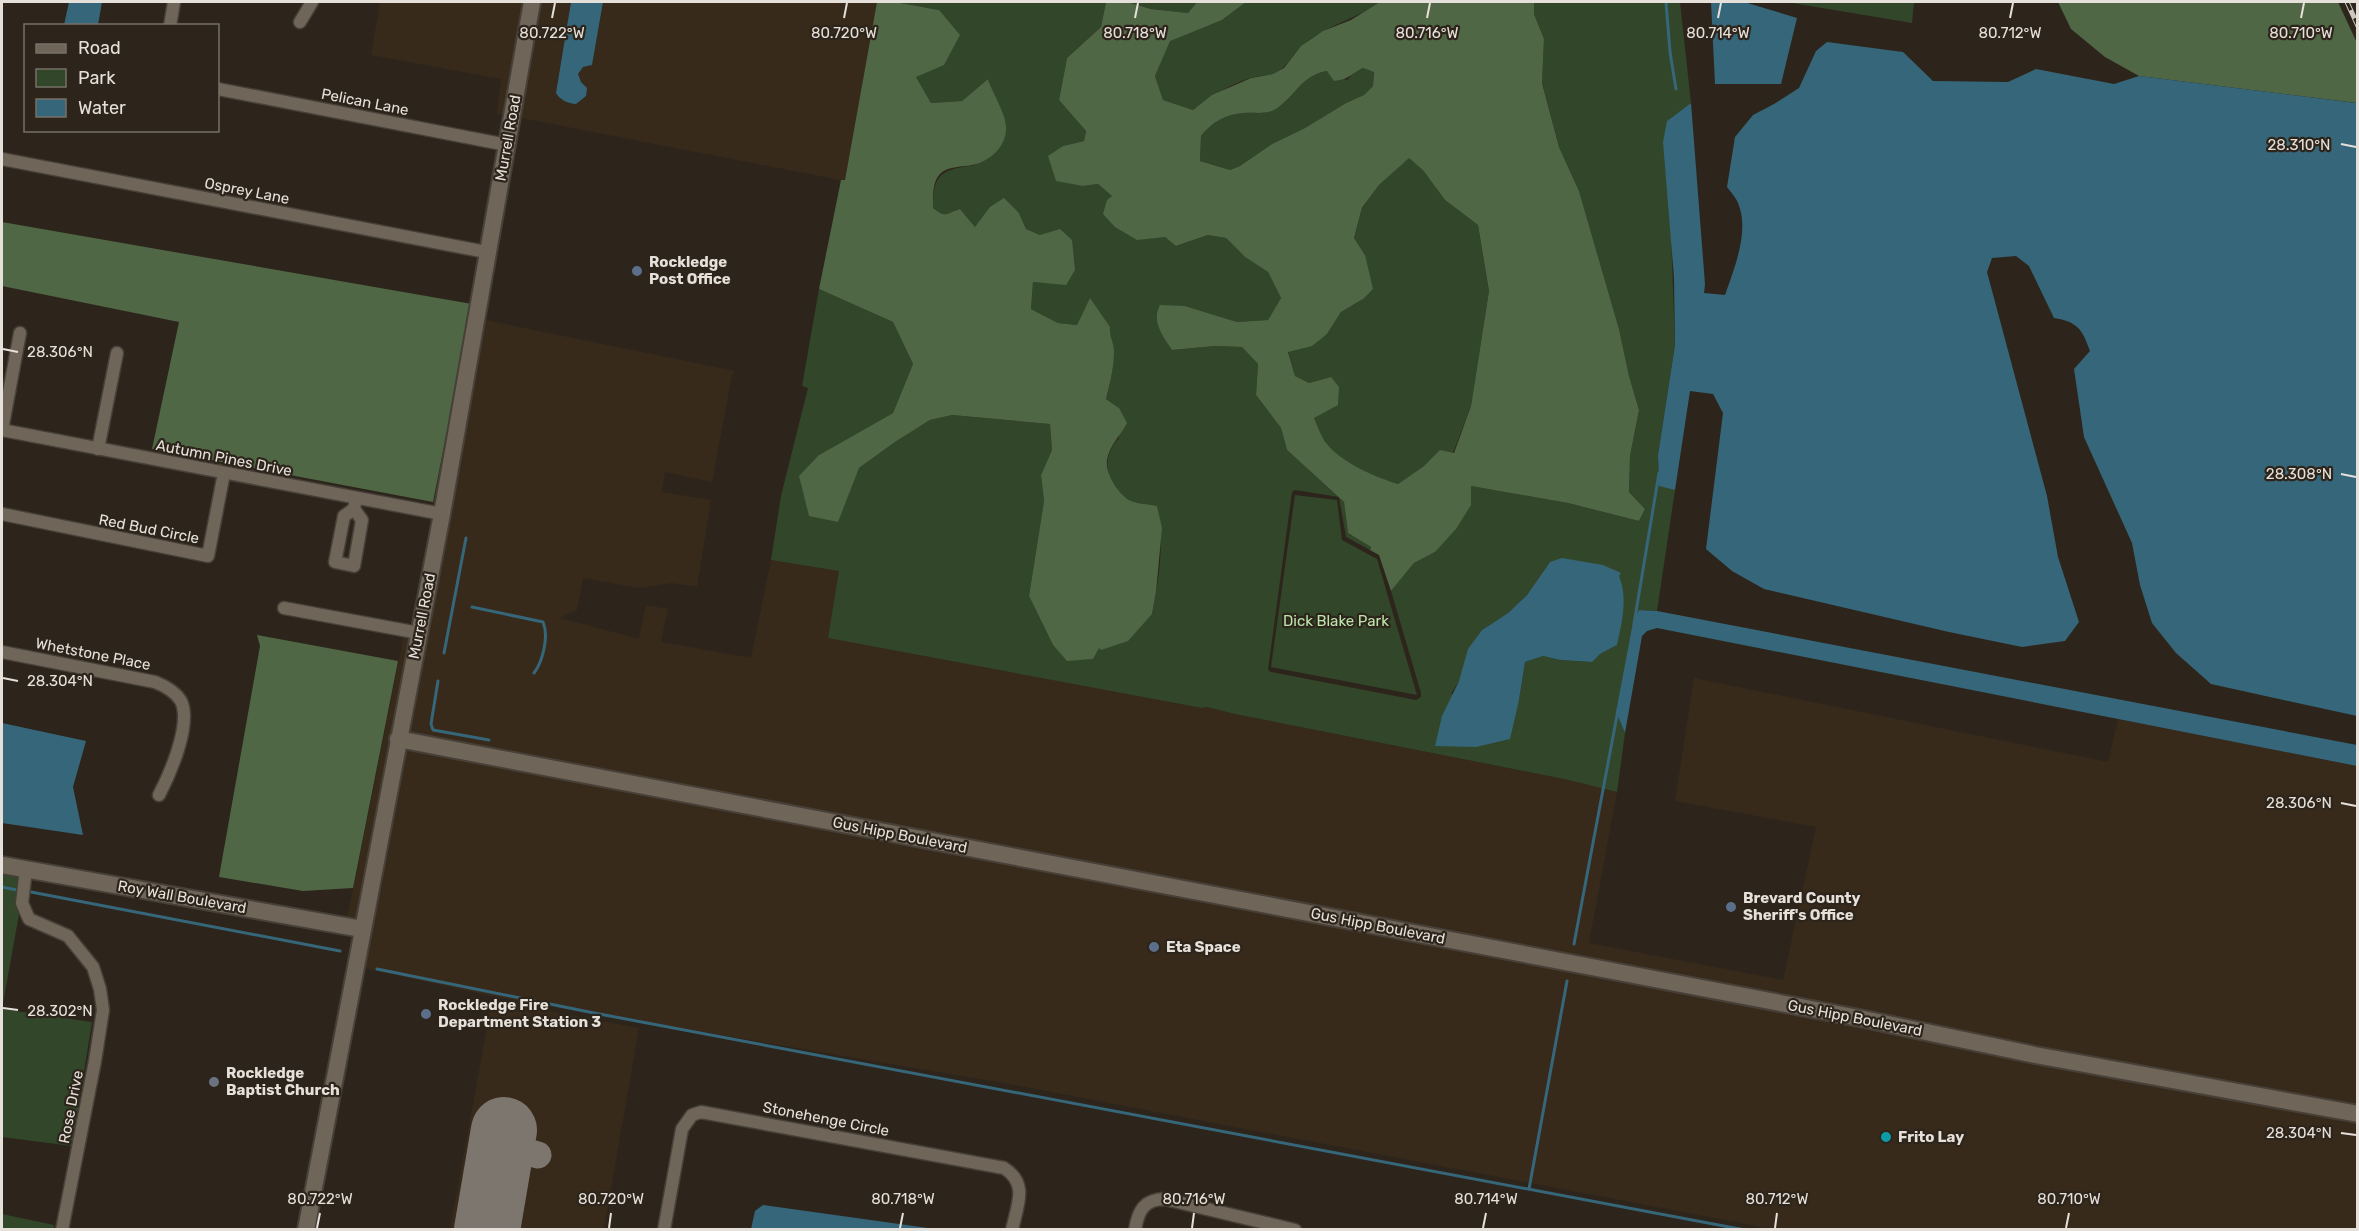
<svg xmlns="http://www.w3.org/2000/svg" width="2359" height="1231" font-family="Rubik,sans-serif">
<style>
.built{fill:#372a1b}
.green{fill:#324629;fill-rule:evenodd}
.forest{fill:#4f6745;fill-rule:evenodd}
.water{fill:#366679}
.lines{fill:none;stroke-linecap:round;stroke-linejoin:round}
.stream{stroke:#366679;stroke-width:3}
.taxiway{stroke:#7d766e;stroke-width:27}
.runway{stroke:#7d766e;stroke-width:66}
.street-casing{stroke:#474038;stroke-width:15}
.secondary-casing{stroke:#474038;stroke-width:20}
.street{stroke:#6f6559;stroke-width:12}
.secondary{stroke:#6f6559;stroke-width:16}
.rail-casing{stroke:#cdc7c0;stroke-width:5}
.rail{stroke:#2d251b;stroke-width:3;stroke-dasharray:9;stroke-linecap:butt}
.ticks{fill:none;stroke:#e6e0da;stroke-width:2}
.service-dot{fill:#5c6f8a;stroke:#2d251b;stroke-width:2}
.worship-dot{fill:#6b7280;stroke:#2d251b;stroke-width:2}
.culture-dot{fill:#0f9aa8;stroke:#2d251b;stroke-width:2}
.labels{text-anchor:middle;stroke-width:4.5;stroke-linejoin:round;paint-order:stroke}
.street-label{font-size:15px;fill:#e6e0da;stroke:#2d251b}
.poi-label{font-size:15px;font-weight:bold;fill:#e6e0da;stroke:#2d251b;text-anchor:start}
.park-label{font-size:15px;fill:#bbe5aa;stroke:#2d251b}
.ticks-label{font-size:15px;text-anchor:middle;fill:#e6e0da;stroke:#2d251b;stroke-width:4.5;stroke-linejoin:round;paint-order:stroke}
</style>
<rect width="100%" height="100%" fill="#2d251b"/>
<g class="built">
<path d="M380 2H527L507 116 497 114 501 79 371 55Z"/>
<path d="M537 2H571L556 93 570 104H576L580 102 581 82 578 74 583 67 592 65 603 2H877L845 181 516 117Z"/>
<path d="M480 319 735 371 732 375 712 482 665 472 662 492 711 500 697 587 671 583 640 588 583 578 577 610 560 618 639 639 646 605 668 609 661 642 751 658 771 560 840 571 829 638 1202 708 1207 707 1235 714 1564 779 1617 792 1589 943 1783 980 1816 827 1675 801 1694 678 2108 762 2118 719 2357 766V1108L2036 1050 404 734Z"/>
<path d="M404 635 413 637 358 922 347 920Z"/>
<path d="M402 745 2357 1120V1229H1772L1015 1085 491 996 360 967Z"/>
<path d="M492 1000 639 1028 604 1229H450Z"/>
</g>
<g class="green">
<path d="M895 2H1116H1106L1101 27 1067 58 1059 100 1086 131 1084 141 1063 146 1083 186 1098 184 1112 196 1138 238 1165 237 1177 246 1208 235 1226 238 1245 257 1268 272 1281 298 1268 320 1237 322 1185 306 1173 350 1215 346 1242 347 1258 364 1256 395 1281 428 1287 450 1344 502 1348 533 1371 547 1370 550 1346 537 1339 497 1295 490 1292 492 1268 670 1271 672 1416 700 1421 697V693L1391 591 1414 563 1435 552 1471 486 1568 503 1639 521 1645 509 1629 492 1630 456 1639 410 1629 376 1619 329 1579 191 1559 147 1542 82 1544 39 1534 14V2H1680L1691 103 1667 121 1675 345 1658 455 1659 485 1675 490 1657 611 1639 610 1616 712 1625 733 1617 792 1564 779 1235 714 1207 707 1202 708 828 638 839 571 771 560 781 496 808 388 802 386 819 289 893 322 913 364 893 413 819 455 859 468 895 442 930 420 952 415 1050 424 1052 450 1041 475 1044 501 1029 596 1053 645 1067 660 1092 659 1099 647 1152 614C1159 579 1165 541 1157 506 1149 504 1136 504 1129 500 1105 483 1100 459 1119 438V408L1106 399C1119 352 1114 340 1090 299L1077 325 1058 323 1031 309 1033 282 1066 284 1040 235 1026 229 1019 213 1004 200 998 202 975 227 960 209C946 213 947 219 933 208 933 172 942 170 975 165L993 93 988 79 962 101 931 103 916 77 939 10ZM1550 562 1620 574 1618 575 1617 645 1600 654 1591 662 1560 660 1543 656 1525 662 1519 700 1451 694 1459 681 1482 630 1508 613 1527 595Z"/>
<path d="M1127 2H1197L1188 13 1151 9Z"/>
<path d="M1246 2H1380C1356 19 1325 26 1303 45 1292 54 1288 68 1273 74 1266 76 1257 76 1250 78 1229 85 1211 96 1193 110L1163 100 1155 76 1170 40 1222 20Z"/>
<path d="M1786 2H1914L1912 23Z"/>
<path d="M1363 68 1374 71 1373 86 1364 95 1346 103 1305 128 1272 144 1240 166 1230 170 1200 161 1201 136C1212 122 1226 114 1244 113 1254 112 1267 115 1276 109 1296 96 1298 77 1327 71L1332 76 1347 80 1356 71Z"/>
<path d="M1409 157 1423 169 1445 200 1478 225 1489 291 1471 406 1453 453 1440 451 1424 466 1398 484C1373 476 1344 465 1327 444 1321 437 1318 426 1314 418L1331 377 1309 383 1295 376 1288 351 1312 345 1327 334 1341 312 1363 299 1365 255 1354 238 1362 209 1379 185Z"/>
<path d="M1295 495 1337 500 1342 540 1377 559 1417 695 1271 667Z"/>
<path d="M2 870 26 875 2 1009 92 1022 72 1146 2 1137Z"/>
<path d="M2 1214 54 1225 53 1229H2Z"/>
</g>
<g class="forest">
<path d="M877 2H895L939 10 960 35 944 65 916 77 931 103 962 101 988 79C992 92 1006 114 1006 127 1007 146 990 162 972 165 963 167 949 166 941 173 932 181 933 197 933 208 947 219 946 213 960 209L975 227 990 207 1004 198 1019 213 1026 229 1040 235 1060 229 1072 240 1075 270 1066 285 1033 282 1031 309 1058 323 1077 325 1090 298 1110 327C1109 336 1114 343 1114 351 1114 368 1110 383 1106 399L1119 408 1127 423C1121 435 1109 446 1107 460 1105 474 1118 493 1129 500 1136 504 1149 504 1157 506L1162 528 1156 592 1152 614 1128 641 1101 650 1099 648 1093 659 1067 661 1053 645 1029 596 1044 501 1041 475 1052 450 1050 424 952 415 930 420 895 442 859 468 838 522 809 516 799 476 819 455 893 413 913 364 893 322 819 289 841 180H845Z"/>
<path d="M1106 2H1127L1151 9 1188 13 1197 2H1246L1222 20 1170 41 1155 76 1163 100 1193 110 1212 95 1251 78 1273 74 1284 68 1301 46 1323 31 1351 20 1380 2H1534V14L1544 39 1542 83 1559 147 1579 191 1619 329 1629 376 1639 410 1630 456 1629 492 1645 509 1639 521 1568 503 1471 486V505L1456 529 1435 552 1414 563 1391 591 1379 555 1370 550 1371 547 1348 533 1344 502 1287 450 1281 428 1256 395 1258 364 1242 347 1215 346 1172 350C1163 336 1151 322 1160 305L1185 306 1237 322 1268 320 1281 298 1268 272 1245 257 1226 238 1208 235 1176 246 1165 237 1137 240 1115 227 1103 214 1107 200 1112 196 1098 184 1083 186 1056 181 1048 156 1063 146 1084 141 1086 131 1059 100 1067 58 1101 27ZM1363 68 1374 72 1373 86 1364 95 1346 103 1305 128 1272 144 1240 166 1230 170 1200 161 1201 136C1212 122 1226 114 1244 113 1254 112 1267 115 1276 109 1296 96 1300 76 1327 71L1334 81C1351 79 1350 74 1363 68ZM1409 158 1423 170 1445 200 1478 225 1489 291 1471 406 1454 453 1440 450 1424 466 1398 484C1373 476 1344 464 1327 444 1321 437 1318 426 1314 418L1338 405 1339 387 1331 377 1309 383 1295 376 1288 352 1312 346 1327 334 1341 312 1363 299 1373 289 1365 255 1354 238 1362 208 1379 185Z"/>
<path d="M2058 2H2338L2357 43V103L2139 76 2105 57 2071 29Z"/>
<path d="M2 222 472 304 433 502 152 449 179 322 2 286Z"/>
<path d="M257 635 398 661 353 888 303 891 219 877 260 646Z"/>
</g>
<g class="water">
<path d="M69 2H102L98 25H64Z"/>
<path d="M571 2H603L592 65 583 67 578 74 581 82 587 88 586 96 576 104C569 104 560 100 556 93Z"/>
<path d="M1711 2H1744L1797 18 1781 84H1715Z"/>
<path d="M1827 42 1903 52 1933 81 2008 82 2036 69 2114 84 2139 76 2356 103 2357 716 2211 684 2176 653 2152 623 2140 585 2132 543 2084 437 2074 369 2090 351C2082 328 2077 322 2054 318L2029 266 2016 256 1992 258 1987 272 2047 496 2058 557 2079 622 2065 641 2022 647 1949 632 1764 589 1732 571 1706 549 1723 413 1713 394 1690 391 1675 490 1659 486 1658 455 1675 345 1674 278 1663 142 1667 121 1691 103 1705 284 1704 293 1725 295C1734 269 1750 231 1738 203 1736 198 1731 192 1727 187L1735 137 1753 115 1774 104 1799 88 1816 51Z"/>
<path d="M1562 558 1603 565 1621 573 1619 576C1628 598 1622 622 1617 645L1600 654 1592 662 1560 660 1543 656 1525 662 1519 700 1510 739 1476 747 1435 746 1442 716 1459 681 1468 649 1482 630 1508 613 1527 595 1550 562Z"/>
<path d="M1639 610 1657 611 2357 745V766L1657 628 1647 631 1642 636 1625 733 1616 712 1633 622Z"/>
<path d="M2 723 86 741 73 787 83 835 2 823Z"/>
<path d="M763 1205 928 1228 931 1229H751L755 1211Z"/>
</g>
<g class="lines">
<g class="stream">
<path d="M1666 2 1670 52 1676 89"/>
<path d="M472 607 543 622C549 636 543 661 534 673"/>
<path d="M1634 624 1659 473"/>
<path d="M444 653 466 538"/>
<path d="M438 681 431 724 433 730 489 740"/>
<path d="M2 887 17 890"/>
<path d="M31 892 340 951"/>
<path d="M1574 944 1618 710"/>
<path d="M377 969 594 1013 1745 1230"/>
<path d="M1529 1189 1567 981"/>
</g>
<path class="taxiway" d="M502 1145 538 1155"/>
<path class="runway" d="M487 1230 504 1130"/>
<defs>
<g id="street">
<path d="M300 22 312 2"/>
<path d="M170 26 174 2"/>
<path d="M218 89 507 145"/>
<path d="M2 159 486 252"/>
<path d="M2 430 442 514"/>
<path d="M2 430 20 333"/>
<path d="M98 449 117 353"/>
<path d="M354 509 344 516 335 562 354 566 362 520 354 509 356 498"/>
<path d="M2 514 208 556 224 473"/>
<path d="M284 608 419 633"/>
<path d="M2 652 155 682C165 686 175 691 181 701 192 724 170 774 159 795"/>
<path d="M26 869 22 903 29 919 68 936 93 967 100 989 103 1010 95 1061 62 1230"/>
<path d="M664 1230 682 1129 692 1115 701 1112 1004 1168C1029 1184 1017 1205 1012 1230"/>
<path d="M1135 1230C1138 1211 1144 1199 1165 1199L1295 1230"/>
</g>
<g id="secondary">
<path d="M398 739 1864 1019 2035 1055 2358 1114"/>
<path d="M2 865 362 929"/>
<path d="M306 1230 442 514 532 2"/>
</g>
</defs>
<use href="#street" class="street-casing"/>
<use href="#secondary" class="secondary-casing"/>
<use href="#street" class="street"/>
<use href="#secondary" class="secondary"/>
<defs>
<path id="rail" d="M2347 2 2358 26"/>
</defs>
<use href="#rail" class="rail-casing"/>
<use href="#rail" class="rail"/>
</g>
<path class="ticks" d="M552 18 555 3M844 18 847 3M1135 18 1138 3M1427 18 1430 3M1718 18 1721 3M2010 18 2013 3M2301 18 2304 3M2341 144 2356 147M3 349 18 352M2341 474 2356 477M3 678 18 681M2341 803 2356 806M3 1008 18 1010M2341 1133 2356 1135M317 1228 320 1213M609 1228 611 1213M900 1228 903 1213M1192 1228 1194 1213M1483 1228 1486 1213M1775 1228 1777 1213M2066 1228 2069 1213"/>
<g class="service-dot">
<circle cx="637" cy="271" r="6"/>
<circle cx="1731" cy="907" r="6"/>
<circle cx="1154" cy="947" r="6"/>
<circle cx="426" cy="1014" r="6"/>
</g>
<circle class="worship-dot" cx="214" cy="1082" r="6"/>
<circle class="culture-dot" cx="1886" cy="1137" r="6"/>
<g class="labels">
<g class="street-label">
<text transform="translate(365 102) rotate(11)" y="5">Pelican Lane</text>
<text transform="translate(508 138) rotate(-80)" y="5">Murrell Road</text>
<text transform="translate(247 191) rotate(11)" y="5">Osprey Lane</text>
<text transform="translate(224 458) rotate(11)" y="5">Autumn Pines Drive</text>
<text transform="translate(149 529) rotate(11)" y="5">Red Bud Circle</text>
<text transform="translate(422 616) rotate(-79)" y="5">Murrell Road</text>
<text transform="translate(93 654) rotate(11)" y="5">Whetstone Place</text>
<text transform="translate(900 835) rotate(11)" y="5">Gus Hipp Boulevard</text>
<text transform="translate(182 897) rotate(10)" y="5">Roy Wall Boulevard</text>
<text transform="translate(1378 926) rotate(11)" y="5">Gus Hipp Boulevard</text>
<text transform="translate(1855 1018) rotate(11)" y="5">Gus Hipp Boulevard</text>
<text transform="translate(71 1107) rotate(-79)" y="5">Rose Drive</text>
<text transform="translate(826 1119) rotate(11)" y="5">Stonehenge Circle</text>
</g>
<g class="poi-label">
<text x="649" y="267">Rockledge<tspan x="649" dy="17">Post Office</tspan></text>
<text x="1743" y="903">Brevard County<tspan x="1743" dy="17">Sheriff's Office</tspan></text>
<text x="1166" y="952">Eta Space</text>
<text x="438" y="1010">Rockledge Fire<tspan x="438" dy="17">Department Station 3</tspan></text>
<text x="226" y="1078">Rockledge<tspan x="226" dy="17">Baptist Church</tspan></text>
<text x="1898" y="1142">Frito Lay</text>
</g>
<g class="park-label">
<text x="1336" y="626">Dick Blake Park</text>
</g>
</g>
<g class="ticks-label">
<text x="552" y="38">80.722°W</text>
<text x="1427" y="38">80.716°W</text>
<text x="1718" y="38">80.714°W</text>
<text x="844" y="38">80.720°W</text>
<text x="1135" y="38">80.718°W</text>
<text x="2010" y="38">80.712°W</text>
<text x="2301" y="38">80.710°W</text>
<text x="2299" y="150">28.310°N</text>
<text x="60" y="357">28.306°N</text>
<text x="2299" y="479">28.308°N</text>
<text x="60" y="686">28.304°N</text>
<text x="2299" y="808">28.306°N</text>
<text x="60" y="1016">28.302°N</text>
<text x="2299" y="1138">28.304°N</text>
<text x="320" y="1204">80.722°W</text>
<text x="611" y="1204">80.720°W</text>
<text x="903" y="1204">80.718°W</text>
<text x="1194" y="1204">80.716°W</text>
<text x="1486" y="1204">80.714°W</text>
<text x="1777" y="1204">80.712°W</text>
<text x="2069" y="1204">80.710°W</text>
</g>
<rect width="2359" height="1231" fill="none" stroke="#e6e0da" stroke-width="6"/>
<rect x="24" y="24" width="195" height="108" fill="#2d251b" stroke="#777067" stroke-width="1.5"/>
<rect x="36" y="44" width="30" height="9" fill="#6f6559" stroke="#777067" stroke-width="1.5"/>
<text x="78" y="54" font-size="18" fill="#e6e0da">Road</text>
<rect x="36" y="69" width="30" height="18" fill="#324629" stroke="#777067" stroke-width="1.5"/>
<text x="78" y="84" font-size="18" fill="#e6e0da">Park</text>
<rect x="36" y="99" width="30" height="18" fill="#366679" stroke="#777067" stroke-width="1.5"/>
<text x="78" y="114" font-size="18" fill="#e6e0da">Water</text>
</svg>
